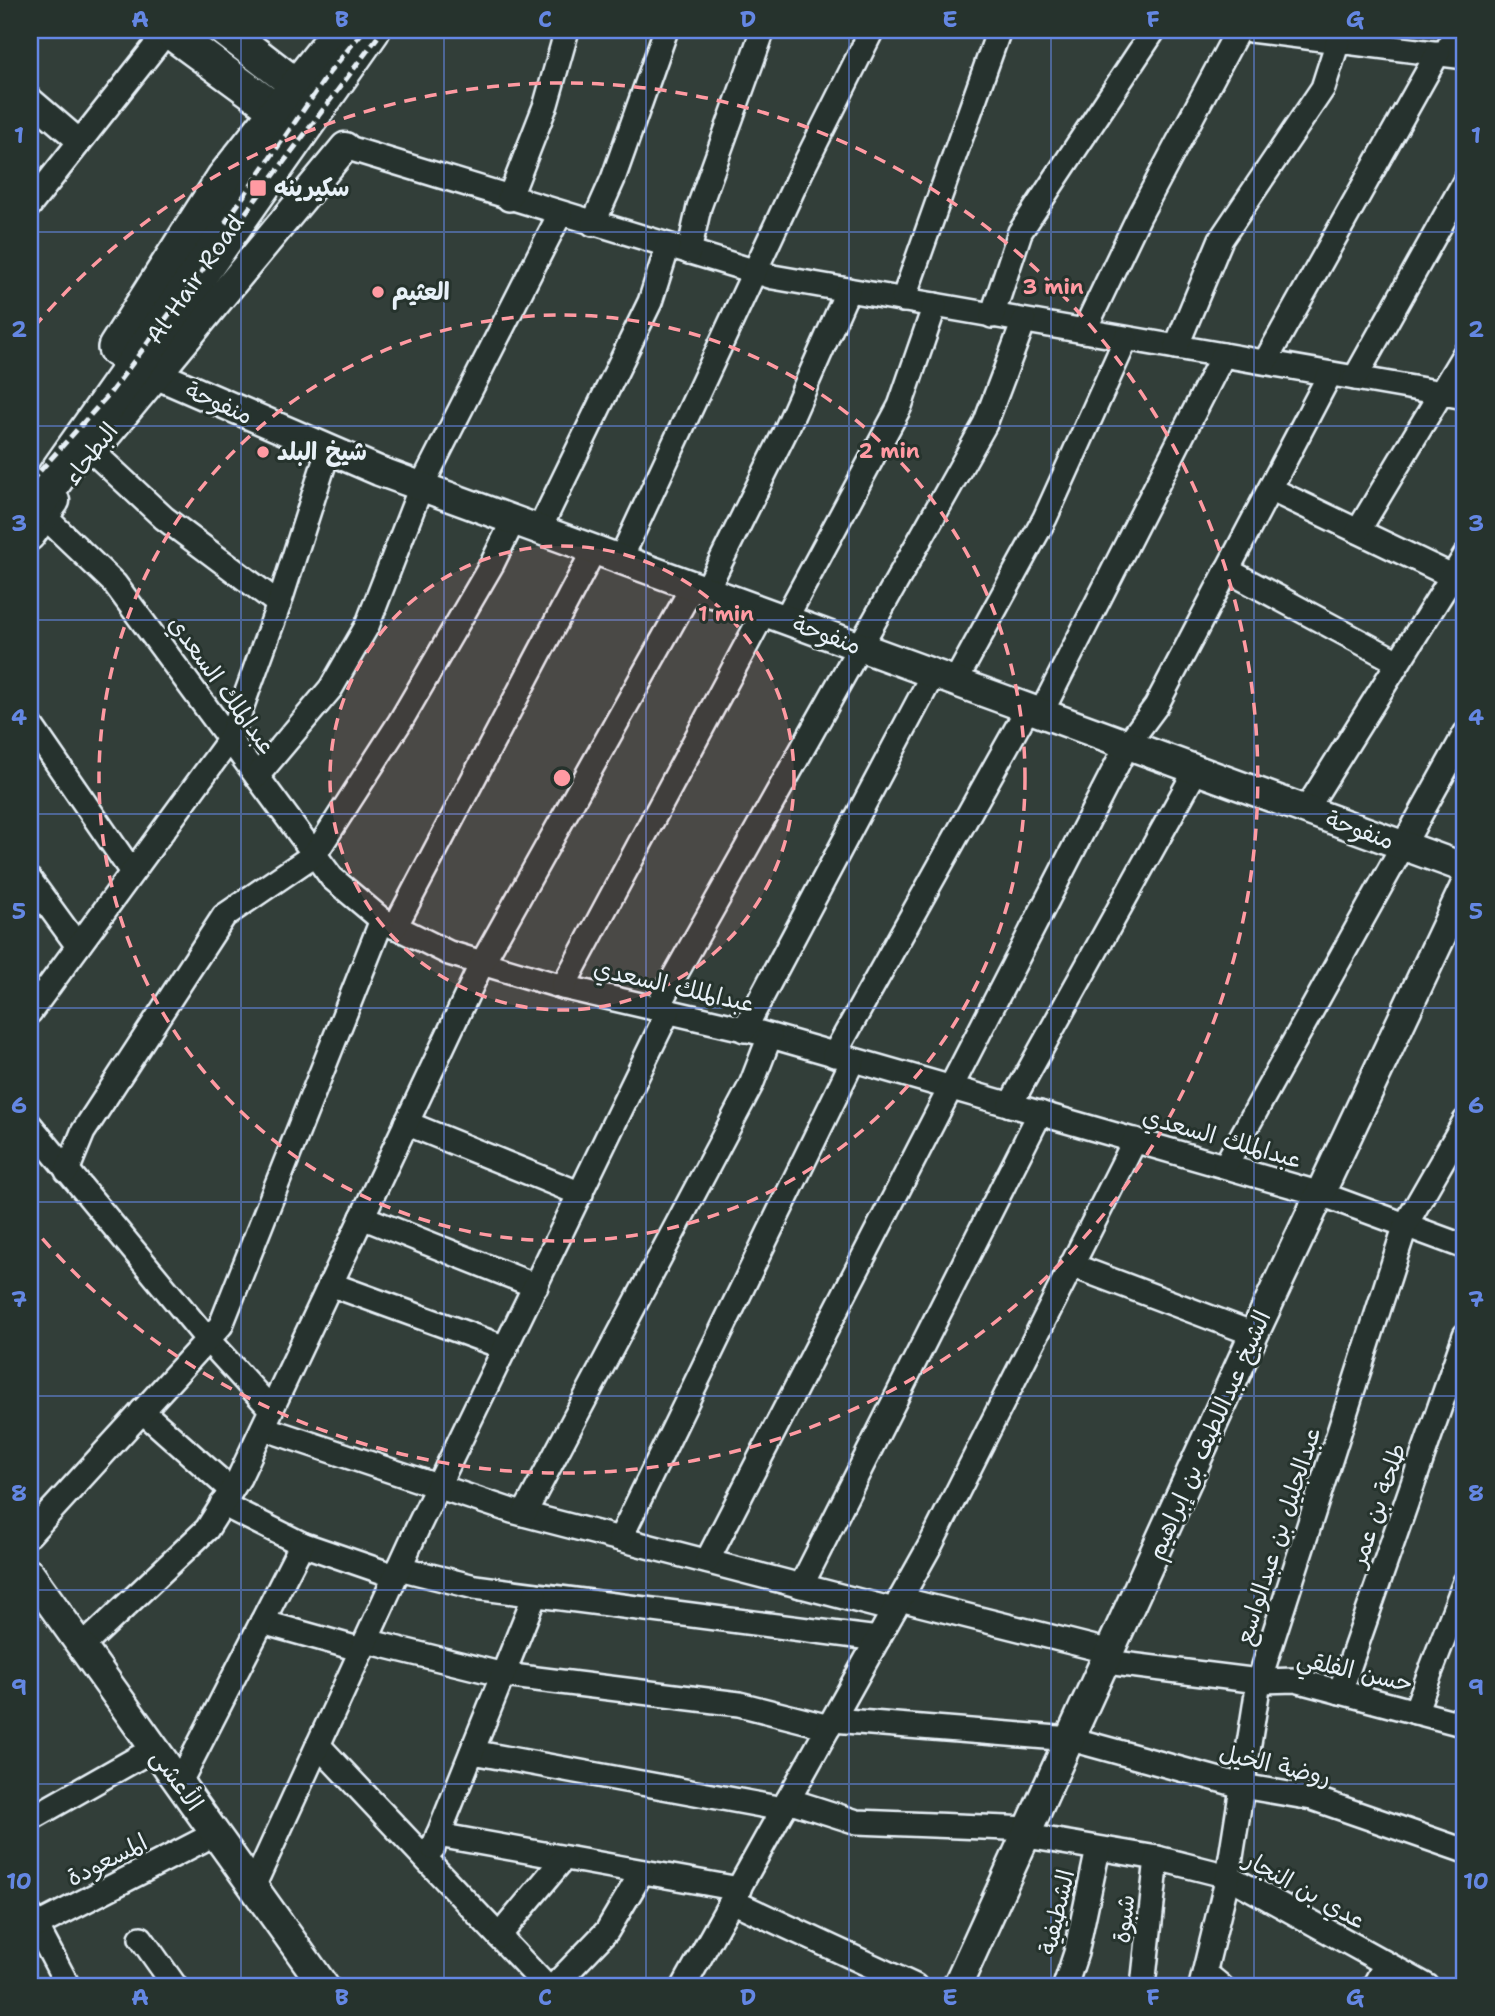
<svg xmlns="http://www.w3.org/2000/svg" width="1495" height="2016" font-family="'Shantell Sans','Playpen Sans Arabic',sans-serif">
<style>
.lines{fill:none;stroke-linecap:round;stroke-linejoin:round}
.minor-casing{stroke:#e8f1f8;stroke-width:28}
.tertiary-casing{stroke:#e8f1f8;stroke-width:33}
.secondary-casing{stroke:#e8f1f8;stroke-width:37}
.primary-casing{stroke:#e8f1f8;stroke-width:42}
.minor{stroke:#26332d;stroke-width:23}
.tertiary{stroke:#26332d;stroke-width:28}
.secondary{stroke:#26332d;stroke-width:32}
.primary{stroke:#26332d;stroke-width:37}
.rail{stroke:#e8f1f8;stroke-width:5;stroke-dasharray:10 5;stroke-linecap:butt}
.grid{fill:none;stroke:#6487e3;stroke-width:2;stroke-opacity:0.55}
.ring{fill:none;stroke:#ff9aa2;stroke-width:3.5;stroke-dasharray:12 9}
.poi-dot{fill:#ff9aa2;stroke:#26332d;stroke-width:2.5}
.labels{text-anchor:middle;stroke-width:6;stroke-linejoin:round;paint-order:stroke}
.poi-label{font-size:24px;font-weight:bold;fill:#e8f1f8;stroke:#26332d;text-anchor:start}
.street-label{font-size:24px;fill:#e8f1f8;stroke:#26332d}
.centre{fill:#ff9aa2;stroke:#26332d;stroke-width:3.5}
.ring-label{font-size:21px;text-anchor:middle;font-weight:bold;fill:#ff9aa2;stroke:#26332d;stroke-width:6;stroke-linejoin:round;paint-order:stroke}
.neatline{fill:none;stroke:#6487e3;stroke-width:2.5}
.grid-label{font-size:23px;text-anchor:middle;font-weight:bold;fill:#6487e3}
</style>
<rect width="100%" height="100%" fill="#323e39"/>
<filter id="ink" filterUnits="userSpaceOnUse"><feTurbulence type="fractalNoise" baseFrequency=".0143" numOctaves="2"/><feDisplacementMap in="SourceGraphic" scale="14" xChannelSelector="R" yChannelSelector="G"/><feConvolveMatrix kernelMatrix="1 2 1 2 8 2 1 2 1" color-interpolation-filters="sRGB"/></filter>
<g filter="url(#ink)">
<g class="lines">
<defs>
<g id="minor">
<path d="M1250 30 1465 57"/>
<path d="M1446 54 1456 30"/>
<path d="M30 99 79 141"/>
<path d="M345 147 773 277 1465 397"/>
<path d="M509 199 546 104 567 30"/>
<path d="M30 205 168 30"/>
<path d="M593 224 613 179 666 30"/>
<path d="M689 252 699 207 763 30"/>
<path d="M903 300 999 30"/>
<path d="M992 316 1020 232 1154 30"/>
<path d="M1084 331 1139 216 1238 30"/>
<path d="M1176 347 1221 239 1323 88 1338 41"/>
<path d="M1265 362 1438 53"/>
<path d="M1355 378 1465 181"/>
<path d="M93 452 164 518 279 604"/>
<path d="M1270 489 1452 576"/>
<path d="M44 516 115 584 332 878 382 920 449 953 482 963 563 987 757 1032 1321 1194 1465 1247"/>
<path d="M539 530 650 302 668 246"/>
<path d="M1358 531 1465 353"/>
<path d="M620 560 801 172 872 30"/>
<path d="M1227 570 1398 662"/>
<path d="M706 591 786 430 848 290"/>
<path d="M785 620 900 406 935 305"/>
<path d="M955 682 1045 518 1126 339"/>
<path d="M1041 713 1223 355"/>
<path d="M30 724 132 872"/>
<path d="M257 776 331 688 367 626 421 487 560 214"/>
<path d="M1306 810 1465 556"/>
<path d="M30 880 78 946"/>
<path d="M395 927 594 550"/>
<path d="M563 987 764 612"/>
<path d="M656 1009 985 424 1024 321"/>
<path d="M30 1012 230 739 279 604 328 451"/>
<path d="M744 1030 933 674"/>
<path d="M834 1055 1028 708"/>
<path d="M1010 1105 1196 770"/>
<path d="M406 1123 581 1194"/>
<path d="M30 1125 207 1339 271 1409"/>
<path d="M1225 1166 1465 734"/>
<path d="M67 1171 83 1132 224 916 315 854 400 722 492 564 513 521"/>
<path d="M362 1217 536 1286"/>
<path d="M1071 1265 1254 1334"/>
<path d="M330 1284 506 1348"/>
<path d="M142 1411 231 1490"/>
<path d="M263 1428 512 1511 894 1610"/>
<path d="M222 1504 302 1544 395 1576"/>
<path d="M524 1514 751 1085 770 1036"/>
<path d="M30 1534 221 1325 382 920"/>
<path d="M620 1539 853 1060"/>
<path d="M707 1561 1127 745 1156 706 1330 374"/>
<path d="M399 1568 475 1587 878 1639"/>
<path d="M801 1586 1040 1113"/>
<path d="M900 1599 1111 1652"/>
<path d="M262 1622 362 1650"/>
<path d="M366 1641 504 1675 739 1704 829 1727"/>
<path d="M82 1647 207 1529 239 1478 482 963 693 586"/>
<path d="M1106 1662 1259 1681 1295 1680 1465 1725"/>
<path d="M1340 1692 1465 1335"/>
<path d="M1415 1712 1465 1582"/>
<path d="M833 1720 1071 1739 1242 1786 1312 1798 1465 1851"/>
<path d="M318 1745 546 1986"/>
<path d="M472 1752 783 1809"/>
<path d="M179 1784 302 1544"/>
<path d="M788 1800 857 1822 1031 1829"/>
<path d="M30 1819 141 1756"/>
<path d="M438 1835 739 1889"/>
<path d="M1027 1836 1157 1858 1228 1876 1427 1986"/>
<path d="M433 1848 535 1595"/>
<path d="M253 1887 418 1527 668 1012"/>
<path d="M732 1901 915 1986"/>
<path d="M30 1914 68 1986"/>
<path d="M36 1926 201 1841"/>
<path d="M499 1936 564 1858"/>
<path d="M141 1938 175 1986"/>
<path d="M1205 1973 1221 1986"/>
<path d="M554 1986 607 1931 642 1872"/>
<path d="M684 1986 931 1544 1135 1140"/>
<path d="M1065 1986 1076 1953 1098 1849"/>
<path d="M1143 1986 1157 1858"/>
<path d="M1201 1986 1228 1876 1259 1681 1406 1224 1465 1121"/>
<path d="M1374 1986 1386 1964"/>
</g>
<g id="tertiary">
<path d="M155 374 379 471 1465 868"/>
<path d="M95 449 345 147"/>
<path d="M30 536 55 501"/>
<path d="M30 1574 324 1986"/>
<path d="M957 1986 1254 1334 1465 886"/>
</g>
<g id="secondary">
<path d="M167 30 298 126"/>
<path d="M225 30 318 102"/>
</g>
<g id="primary">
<path d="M117 348 225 179 338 36"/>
<path d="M30 513 371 30"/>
</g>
</defs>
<use href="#minor" class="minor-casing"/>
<use href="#tertiary" class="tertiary-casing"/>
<use href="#secondary" class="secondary-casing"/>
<use href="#primary" class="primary-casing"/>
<use href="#minor" class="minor"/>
<use href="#tertiary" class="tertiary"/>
<use href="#secondary" class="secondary"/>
<use href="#primary" class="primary"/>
<g class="rail">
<path d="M225 223 329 73 364 30"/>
<path d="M30 482 110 393 383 30"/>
</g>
</g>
</g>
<path class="grid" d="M241 30V1986M444 30V1986M646 30V1986M849 30V1986M1051 30V1986M1254 30V1986M30 232H1465M30 426H1465M30 620H1465M30 814H1465M30 1008H1465M30 1202H1465M30 1396H1465M30 1590H1465M30 1784H1465"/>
<circle cx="562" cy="778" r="232" fill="#ff9aa2" fill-opacity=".12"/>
<g class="ring">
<circle cx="562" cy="778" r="232"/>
<circle cx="562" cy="778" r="463"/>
<path d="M34 327A695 695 0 1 1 34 1229"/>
</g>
<g class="poi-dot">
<rect x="249" y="179" width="18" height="18" rx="3.5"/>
<circle cx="378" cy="292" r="7"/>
<circle cx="263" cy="452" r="7"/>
</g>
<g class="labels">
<g class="poi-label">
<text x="274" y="196">سكيرينه</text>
<text x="392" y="300">العثيم</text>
<text x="277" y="460">شيخ البلد</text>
</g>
<g class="street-label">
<text transform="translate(195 279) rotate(-55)" y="8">Al Hair Road</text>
<text transform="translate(219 403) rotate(24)" y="8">منفوحة</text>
<text transform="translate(91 454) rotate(-52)" y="8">البطحاء</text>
<text transform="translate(827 635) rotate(20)" y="8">منفوحة</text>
<text transform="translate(222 685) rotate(54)" y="8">عبدالملك السعدي</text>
<text transform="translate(1360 830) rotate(20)" y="8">منفوحة</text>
<text transform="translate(674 986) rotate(13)" y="8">عبدالملك السعدي</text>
<text transform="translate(1222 1138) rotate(16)" y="8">عبدالملك السعدي</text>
<text transform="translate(1209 1435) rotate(-66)" y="8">الشيخ عبداللطيف بن إبراهيم</text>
<text transform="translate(1378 1505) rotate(-71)" y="8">طلحة بن عمر</text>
<text transform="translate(1278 1536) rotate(-72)" y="8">عبدالجليل بن عبدالواسع</text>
<text transform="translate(1355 1671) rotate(13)" y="8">حسن الفلقي</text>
<text transform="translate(1275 1765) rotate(13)" y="8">روضة الخيل</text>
<text transform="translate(177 1780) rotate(54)" y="8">الأعشى</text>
<text transform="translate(107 1860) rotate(-27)" y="8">المسعودة</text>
<text transform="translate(1305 1890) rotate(29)" y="8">عدي بن النجار</text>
<text transform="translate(1057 1912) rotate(-77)" y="8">الشطيفية</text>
<text transform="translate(1124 1919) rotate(-84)" y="8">شبوة</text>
</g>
</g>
<circle cx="562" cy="778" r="10" class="centre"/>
<g class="ring-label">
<text x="1053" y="294">3 min</text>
<text x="889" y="458">2 min</text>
<text x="726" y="621">1 min</text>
</g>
<rect width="1495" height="2016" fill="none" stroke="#26332d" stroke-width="77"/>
<rect x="38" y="38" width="1418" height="1940" class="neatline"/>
<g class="grid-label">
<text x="140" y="27">A</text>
<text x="342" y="27">B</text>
<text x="545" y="27">C</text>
<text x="748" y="27">D</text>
<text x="950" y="27">E</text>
<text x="1153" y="27">F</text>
<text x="1355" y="27">G</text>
<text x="19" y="143">1</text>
<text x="1476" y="143">1</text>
<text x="19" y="337">2</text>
<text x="1476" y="337">2</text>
<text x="19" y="531">3</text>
<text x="1476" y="531">3</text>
<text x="19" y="725">4</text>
<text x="1476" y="725">4</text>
<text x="19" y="919">5</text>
<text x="1476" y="919">5</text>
<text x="19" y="1113">6</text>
<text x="1476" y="1113">6</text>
<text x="19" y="1307">7</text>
<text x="1476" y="1307">7</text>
<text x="19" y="1501">8</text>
<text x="1476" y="1501">8</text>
<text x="19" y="1695">9</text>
<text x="1476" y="1695">9</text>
<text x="19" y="1889">10</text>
<text x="1476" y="1889">10</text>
<text x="140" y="2005">A</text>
<text x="342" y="2005">B</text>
<text x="545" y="2005">C</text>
<text x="748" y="2005">D</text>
<text x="950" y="2005">E</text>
<text x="1153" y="2005">F</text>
<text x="1355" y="2005">G</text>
</g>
</svg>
